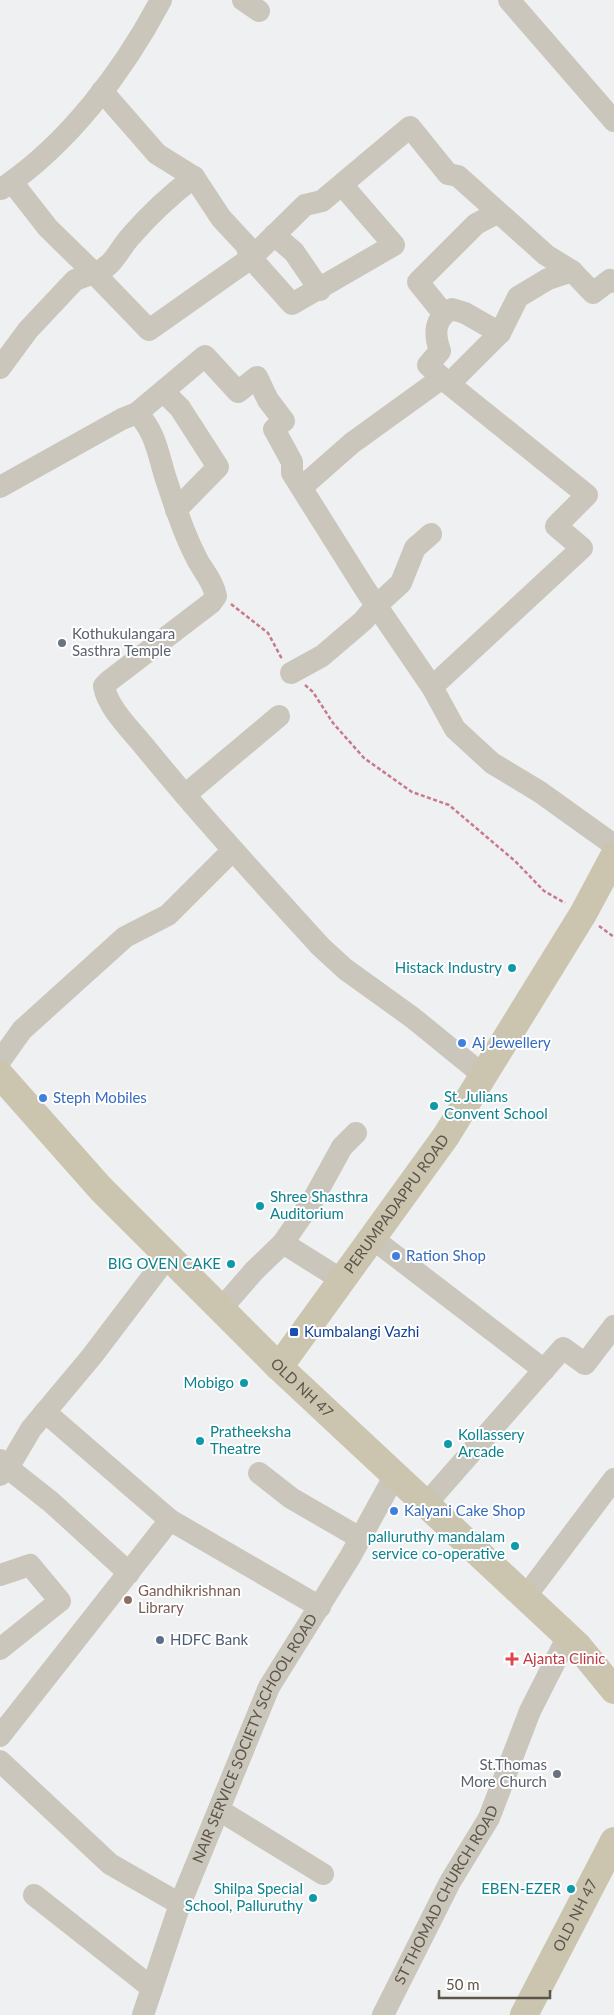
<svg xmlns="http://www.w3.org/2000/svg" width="614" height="2015" font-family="Lato,sans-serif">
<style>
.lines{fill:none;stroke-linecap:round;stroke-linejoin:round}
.path{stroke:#c77a8c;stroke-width:2.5;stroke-dasharray:4 2.5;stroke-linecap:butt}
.minor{stroke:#cbc6bb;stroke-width:22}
.major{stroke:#cbc5b0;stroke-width:28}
.worship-dot{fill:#6b7280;stroke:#fff;stroke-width:2}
.culture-dot{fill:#0f9aa8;stroke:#fff;stroke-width:2}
.shop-dot{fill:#3f7fe0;stroke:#fff;stroke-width:2}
.transit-dot{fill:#1a4fb4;stroke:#fff;stroke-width:2}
.education-dot{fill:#8d6e63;stroke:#fff;stroke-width:2}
.service-dot{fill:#5c6f8a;stroke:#fff;stroke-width:2}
.health-dot{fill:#e0444e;stroke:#fff;stroke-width:2}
.labels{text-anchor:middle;stroke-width:4;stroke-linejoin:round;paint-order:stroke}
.worship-label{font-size:15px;fill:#5b616d;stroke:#fff;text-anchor:start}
.culture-label{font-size:15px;fill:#0d838f;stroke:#fff;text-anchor:end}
.shop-label{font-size:15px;fill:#366cbe;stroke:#fff;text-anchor:start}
.street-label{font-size:15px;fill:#5b5648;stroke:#fff}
.transit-label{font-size:15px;fill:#164399;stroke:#fff;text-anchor:start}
.education-label{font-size:15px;fill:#785e54;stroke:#fff;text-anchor:start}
.service-label{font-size:15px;fill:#4e5e75;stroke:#fff;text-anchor:start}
.health-label{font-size:15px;fill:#be3a42;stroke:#fff;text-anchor:start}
</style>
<rect width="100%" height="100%" fill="#eff0f1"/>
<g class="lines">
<g class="path">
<path d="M231 604 268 633 282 659"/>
<path d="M305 685 313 692 333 723 364 758 412 792 449 805 515 861 544 891 565 903"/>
<path d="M599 926 614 937"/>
</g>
<g class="minor">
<path d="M243 0 259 11"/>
<path d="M509 0 614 121"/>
<path d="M102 91 157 154 194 177"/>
<path d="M12 182 48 228 94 273C114 267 118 250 131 236 150 214 172 194 194 177L221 218 246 245 251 258 292 304 394 245 343 186"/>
<path d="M1 189C68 145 124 70 161 0"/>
<path d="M274 235 294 252 320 290"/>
<path d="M443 313 418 282 476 224 497 213"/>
<path d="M0 368 28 330 75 280 94 273 149 330 251 258 305 205 322 201 410 127 448 174 458 176 546 255 572 271 593 293 610 280 614 282"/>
<path d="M442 378 428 365 440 351C434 334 434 318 452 309L465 313 500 333"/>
<path d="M164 392 180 408 218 467 176 510"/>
<path d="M137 413 205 356 238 392 257 377 268 400 284 421 274 429 292 462V473L365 589 432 687 455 729 492 763 540 792 614 845"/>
<path d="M0 487 122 419 137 413C155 431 158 453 165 476 174 503 182 530 195 555 201 569 213 580 216 596L211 603 109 681 104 686C107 707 131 730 144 746 200 815 261 881 321 947L345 969 413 1018 483 1075"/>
<path d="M302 487 352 443 442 378 449 384 500 333 518 297 548 279 572 271"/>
<path d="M291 673 322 656 363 621 376 606 401 583 415 548 431 534"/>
<path d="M432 687 582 548 556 526 587 495 449 384"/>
<path d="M185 795 279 716"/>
<path d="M0 1061 22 1030 125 937 168 915 233 850"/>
<path d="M372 1238 544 1370"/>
<path d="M283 1243 342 1280"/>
<path d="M221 1309 254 1271 283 1243 314 1198 342 1147 356 1133"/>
<path d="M45 1412 170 1520"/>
<path d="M0 1460 8 1468 31 1429 92 1356 168 1256"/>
<path d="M259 1473 291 1498 360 1538"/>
<path d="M0 1475 8 1468 51 1502 129 1573"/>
<path d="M426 1504 563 1348 585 1364 614 1326"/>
<path d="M0 1575 30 1565 60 1601 0 1649"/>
<path d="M526 1596 614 1479"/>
<path d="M0 1736 170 1520 320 1607"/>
<path d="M0 1761 110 1864 180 1904"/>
<path d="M219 1810 323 1874"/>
<path d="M34 1895 152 1988"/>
<path id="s1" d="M143 2015 180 1904 269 1687 350 1557 395 1475"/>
<path id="s2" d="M383 2015 450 1882 489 1818 530 1711 568 1636"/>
</g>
<g class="major">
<path id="s3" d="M0 1075 101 1189 279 1367 578 1646 614 1690"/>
<path id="s4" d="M279 1367 446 1136 583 914 614 856"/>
<path id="s5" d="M524 2015 614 1841"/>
</g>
</g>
<g class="worship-dot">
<circle cx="62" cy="643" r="5"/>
<circle cx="557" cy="1774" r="5"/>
</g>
<g class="culture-dot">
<circle cx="512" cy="968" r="5"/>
<circle cx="434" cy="1106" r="5"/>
<circle cx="260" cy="1206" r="5"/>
<circle cx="231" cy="1264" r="5"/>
<circle cx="244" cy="1383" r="5"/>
<circle cx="200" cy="1441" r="5"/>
<circle cx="448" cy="1444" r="5"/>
<circle cx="515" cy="1546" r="5"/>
<circle cx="571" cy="1889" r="5"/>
<circle cx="313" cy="1898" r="5"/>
</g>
<g class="shop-dot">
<circle cx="462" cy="1043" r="5"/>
<circle cx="43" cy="1098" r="5"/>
<circle cx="396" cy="1256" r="5"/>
<circle cx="394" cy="1511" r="5"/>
</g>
<rect class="transit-dot" x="289" y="1327" width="10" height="10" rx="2.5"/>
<circle class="education-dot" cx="128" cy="1600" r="5"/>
<circle class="service-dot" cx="160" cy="1640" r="5"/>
<path class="health-dot" d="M509.5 1651.5h5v5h5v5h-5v5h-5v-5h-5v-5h5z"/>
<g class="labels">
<g class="worship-label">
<text x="72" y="639">Kothukulangara<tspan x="72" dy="17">Sasthra Temple</tspan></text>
<text x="547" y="1770" text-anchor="end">St.Thomas<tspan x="547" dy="17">More Church</tspan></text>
</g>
<g class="culture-label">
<text x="502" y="973">Histack Industry</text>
<text x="444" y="1102" text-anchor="start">St. Julians<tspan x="444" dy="17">Convent School</tspan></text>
<text x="270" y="1202" text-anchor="start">Shree Shasthra<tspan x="270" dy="17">Auditorium</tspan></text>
<text x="221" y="1269">BIG OVEN CAKE</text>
<text x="234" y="1388">Mobigo</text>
<text x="210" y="1437" text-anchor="start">Pratheeksha<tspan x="210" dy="17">Theatre</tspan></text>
<text x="458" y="1440" text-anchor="start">Kollassery<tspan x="458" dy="17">Arcade</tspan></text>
<text x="505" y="1542">palluruthy mandalam<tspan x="505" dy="17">service co-operative</tspan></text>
<text x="303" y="1894">Shilpa Special<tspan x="303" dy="17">School, Palluruthy</tspan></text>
<text x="561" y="1894">EBEN-EZER</text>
</g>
<g class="shop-label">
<text x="472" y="1048">Aj Jewellery</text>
<text x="53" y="1103">Steph Mobiles</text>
<text x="406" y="1261">Ration Shop</text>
<text x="404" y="1516">Kalyani Cake Shop</text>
</g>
<g class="street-label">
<text dy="5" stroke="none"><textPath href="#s4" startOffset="201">PERUMPADAPPU ROAD</textPath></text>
<text dy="5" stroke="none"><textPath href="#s3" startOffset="435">OLD NH 47</textPath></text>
<text dy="5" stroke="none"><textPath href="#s1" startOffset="299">NAIR SERVICE SOCIETY SCHOOL ROAD</textPath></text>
<text dy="5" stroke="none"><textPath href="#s2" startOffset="136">ST THOMAD CHURCH ROAD</textPath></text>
<text dy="5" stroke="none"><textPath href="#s5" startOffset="112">OLD NH 47</textPath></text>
</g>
<g class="transit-label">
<text x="304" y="1337">Kumbalangi Vazhi</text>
</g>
<g class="education-label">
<text x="138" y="1596">Gandhikrishnan<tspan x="138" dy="17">Library</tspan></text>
</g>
<g class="service-label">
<text x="170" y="1645">HDFC Bank</text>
</g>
<g class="health-label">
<text x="523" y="1664">Ajanta Clinic</text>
</g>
</g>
<path d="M439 1990v8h111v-8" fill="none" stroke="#5b5648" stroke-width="2.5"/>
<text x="446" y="1990" font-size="15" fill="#5b5648" stroke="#ffffff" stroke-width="4" paint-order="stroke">50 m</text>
</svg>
